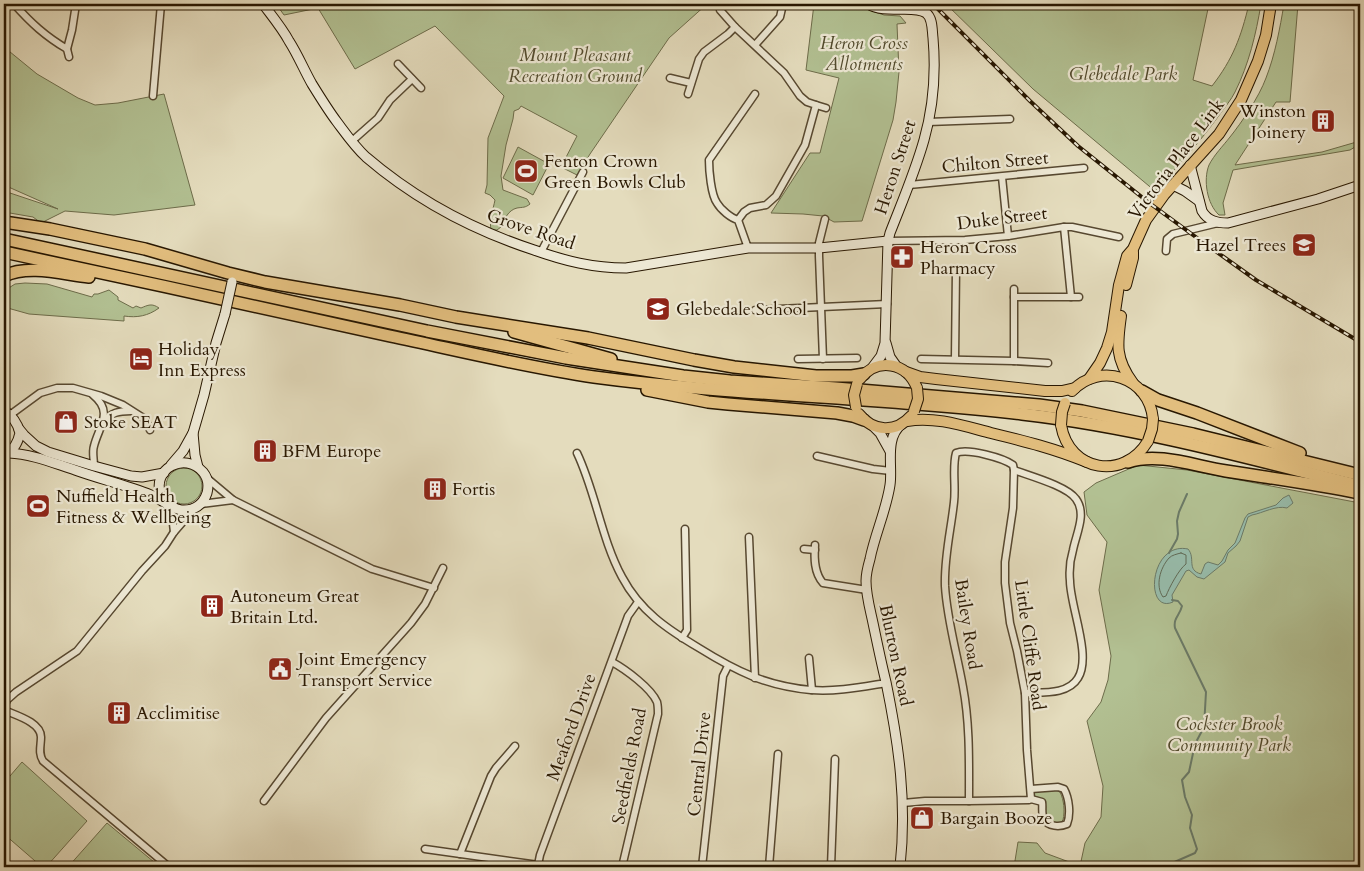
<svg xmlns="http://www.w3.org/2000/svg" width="1364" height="871" font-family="Cardo,serif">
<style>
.green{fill:#b2c092;stroke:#6d6c4a}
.water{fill:#97bcab;stroke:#6b7a67}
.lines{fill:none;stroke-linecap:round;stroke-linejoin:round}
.shore{stroke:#606a56;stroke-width:1}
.stream{stroke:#6b7a67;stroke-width:2}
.street-casing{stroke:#574830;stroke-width:9}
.secondary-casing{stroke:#281701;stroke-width:11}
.primary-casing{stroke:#281701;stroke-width:12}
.highway-casing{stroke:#281701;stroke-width:14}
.street{stroke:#ede8d4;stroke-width:6}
.secondary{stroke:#ede8d4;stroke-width:9}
.primary{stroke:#e2be7e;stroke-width:10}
.highway{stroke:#e2be7e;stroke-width:11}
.rail-casing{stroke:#281701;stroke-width:4}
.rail{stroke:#ede8d4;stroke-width:2;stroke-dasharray:5.5;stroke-linecap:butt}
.secondary-bridge-casing{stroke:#281701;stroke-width:11;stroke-linecap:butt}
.primary-bridge-casing{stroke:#281701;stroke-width:12;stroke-linecap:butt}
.secondary-bridge{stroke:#ede8d4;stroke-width:9}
.primary-bridge{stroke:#e2be7e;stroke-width:10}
.labels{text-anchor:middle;stroke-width:4.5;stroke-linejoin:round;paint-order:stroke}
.park-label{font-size:18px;font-style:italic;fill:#514a2c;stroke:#ede8d4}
.poi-label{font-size:18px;fill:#281701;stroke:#ede8d4;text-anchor:start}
.street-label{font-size:18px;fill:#281701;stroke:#ede8d4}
</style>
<rect width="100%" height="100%" fill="#e4dcbd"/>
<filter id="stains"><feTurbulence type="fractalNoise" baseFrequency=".004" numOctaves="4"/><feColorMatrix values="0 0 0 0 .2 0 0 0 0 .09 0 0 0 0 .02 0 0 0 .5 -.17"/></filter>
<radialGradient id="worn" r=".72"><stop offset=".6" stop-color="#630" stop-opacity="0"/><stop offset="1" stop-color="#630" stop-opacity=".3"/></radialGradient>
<g class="green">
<path d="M276 4H707L669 38 590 154 577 175 561 167 577 136 521 106 519 109 514 111 513 119 506 145 501 176 503 190 527 199 530 204C525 208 523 207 517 208 508 210 504 220 501 227L497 230H491C489 220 493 210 495 200L490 195 485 193 487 185 488 138 504 96 435 26 355 69 318 8 284 15Z"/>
<path d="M814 4H858L869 10 884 15 900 16 906 23 897 24 899 72 896 102 893 120 862 221 834 222 823 216 803 214 771 213 810 153H820L839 78 806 70Z"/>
<path d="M946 4H1209L1193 80 1212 86C1233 59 1241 37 1249 4H1261C1256 34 1249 64 1235 92 1231 100 1225 107 1220 114 1200 142 1178 166 1155 191L1033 89Z"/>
<path d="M1284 4H1298L1290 102H1276L1235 165 1322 152 1360 141V144L1350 150 1233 170 1223 203 1225 215H1219C1207 204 1203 180 1209 165 1214 155 1223 146 1230 137 1242 122 1259 97 1266 78 1275 55 1280 28 1284 4Z"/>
<path d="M4 47 37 74 78 98 95 105 118 103 164 94 195 205 114 215 65 211 41 223 33 217 4 212V191L58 209 4 185Z"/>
<path d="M518 147 549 164 533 195 503 178Z"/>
<path d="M25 283 47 284 92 297 94 294H98L109 290 118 297V300L133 308 136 306 141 308C148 305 152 303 159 308 148 316 137 318 124 316V321L29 314 4 307V291L15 284Z"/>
<path d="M1138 465 1187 470 1360 503V867H1014L1018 842 1037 843 1045 853 1080 866 1085 843 1101 817 1103 786 1087 721 1101 702 1108 680 1111 656 1099 590 1107 542 1087 515 1084 492 1096 483Z"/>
<circle cx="184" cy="486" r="18"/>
<path d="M22 762 87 821 46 867H42L4 834V783Z"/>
<path d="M1056 790 1060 792C1064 800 1065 811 1063 820L1060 823H1054L1047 820 1042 800 1038 797H1033L1032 792Z"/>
<path d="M107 823 160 867H161H68Z"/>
</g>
<path class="water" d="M1289 495 1293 503 1287 508C1276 505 1263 513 1252 515L1248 517 1240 541 1236 546 1228 553 1225 562 1204 579 1197 577 1189 570 1186 571 1172 595 1173 602C1144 615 1149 541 1188 549 1196 558 1186 570 1201 574L1205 564 1208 562 1218 565 1222 561 1228 550 1235 543 1245 518 1248 514 1276 505 1283 498Z"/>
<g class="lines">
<path class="shore" d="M1181 553 1186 555V564C1179 569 1169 588 1166 596L1163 597C1155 586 1160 568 1169 558 1172 555 1177 554 1181 553Z"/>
<g class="stream">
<path d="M1169 553 1177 539 1178 534 1177 521 1179 512 1187 494"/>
<path d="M1163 867 1195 853 1197 849 1190 828 1192 815 1185 797 1182 780 1189 772 1195 744 1204 727 1206 692 1175 628C1173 618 1180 615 1182 606L1178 601 1172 600"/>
</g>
<defs>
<g id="street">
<path d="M14 4C31 23 45 36 67 49L69 57"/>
<path d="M720 10 735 27 784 73 800 96 807 102 816 105 805 145 776 196 766 205 750 208 744 212 738 220"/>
<path d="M755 45 780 17 783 4"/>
<path d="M67 49 72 30 76 4"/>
<path d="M398 64 421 88"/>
<path d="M670 78 691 83"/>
<path d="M688 94 699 59 704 52 728 34 735 27"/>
<path d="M153 96 161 4"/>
<path d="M816 105 826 108"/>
<path d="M928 122 1010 119"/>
<path d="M352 141 378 118 390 100 412 79"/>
<path d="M1002 177 1008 236"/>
<path d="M909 185 1084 168"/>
<path d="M1064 227 1071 297"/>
<path d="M888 241 965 240 1008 236 1064 227H1072L1119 237"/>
<path d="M748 248 738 220C731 218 721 210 717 203 711 195 709 170 709 160L755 94"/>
<path d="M1166 251 1167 239 1173 234 1218 223"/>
<path d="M541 252 583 172"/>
<path d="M1014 289V361"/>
<path d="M1014 297H1079"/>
<path d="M755 310 887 304"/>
<path d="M798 359 857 358"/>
<path d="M823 359 819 256V243L825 219"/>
<path d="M921 359 1014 361 1048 363"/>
<path d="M955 359 956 269"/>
<path d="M93 395C114 412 99 426 94 446 92 452 94 459 94 466"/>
<path d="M10 415 40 393 57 388H73L101 396 123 405 145 419 150 430"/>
<path d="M103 423C111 412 119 411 131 411"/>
<path d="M577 453C596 493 601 538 622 577 640 611 667 629 699 648 736 671 766 686 811 690 836 692 861 687 886 683"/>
<path d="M817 456 873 469 891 471"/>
<path d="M1014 470C1030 476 1067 486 1076 499 1087 514 1076 534 1073 550 1070 560 1069 571 1070 581 1070 606 1092 656 1078 678 1068 695 1042 692 1025 693"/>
<path d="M208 479 233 500 372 569 434 588"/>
<path d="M201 504 233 500"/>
<path d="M171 507 174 532"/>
<path d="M749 537 755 678"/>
<path d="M815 545C814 558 814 573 823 583L867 590"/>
<path d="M804 549 815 550"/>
<path d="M682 638 687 630 685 529"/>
<path d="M809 658 812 690"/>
<path d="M612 662C625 669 651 688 657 702 658 706 658 710 658 714L622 867"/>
<path d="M4 707 7 700 16 692 77 651 142 571 165 546 174 532 194 509"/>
<path d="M4 710C15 715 41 722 41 737 41 746 38 753 43 761L169 867"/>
<path d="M264 801 326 718 411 623 425 604 443 568"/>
<path d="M969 801C969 763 970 724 963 687 957 653 947 620 945 586 944 557 951 530 954 502 956 486 952 467 956 453 968 448 1003 458 1013 465L1014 470 1013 508 1005 562V583L1010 623 1017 651 1025 693 1027 750 1031 799"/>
<path d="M903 803 925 801H969L1029 800 1031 799 1042 802C1043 807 1041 814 1044 819 1048 827 1060 827 1067 824 1071 814 1069 798 1064 789L1058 787 1031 789"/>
<path d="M425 849 553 867"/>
<path d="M460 854 491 776 496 768 515 746"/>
<path d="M538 865 540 855 628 616 638 602"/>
<path d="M702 867 723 676 728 666"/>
<path d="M769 867 778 754"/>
<path d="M831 867 835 759"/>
</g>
<g id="secondary">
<path d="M263 4C272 16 282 28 289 41 298 55 304 70 312 84 320 97 328 110 337 122 346 134 355 147 366 157 415 199 473 230 534 250 565 261 593 268 626 268L748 248H819L888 241"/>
<path d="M868 4C885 15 914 4 926 13 933 18 932 31 933 38 936 72 933 108 924 140 915 172 902 202 890 233L888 241 885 343 881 356 872 368"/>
<path d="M1190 165 1202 211C1208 221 1217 223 1228 223L1318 199 1360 185"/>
<path d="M1173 185 1185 191 1199 201"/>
<path d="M886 343 890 357 897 367"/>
<path d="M4 411C12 415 18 424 20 433 18 442 14 450 6 454"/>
<path d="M872 425 880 433 890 451"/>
<path d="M19 429 24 435 36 446 48 452 94 466 131 476 142 477 164 473"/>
<path d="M193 433 195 455 198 467"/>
<path d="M9 453C32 454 53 463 75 470 100 479 126 485 151 495 161 499 170 508 181 510 194 511 203 505 207 493 209 485 208 478 203 472 185 451 151 469 161 495 163 498 166 501 168 504"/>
<path d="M171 465 183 451 193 433 204 395 216 343 225 314"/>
<path d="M900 867C907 802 899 746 886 682 881 662 877 642 873 623 870 609 866 595 866 581 866 574 868 566 870 559 875 534 886 511 890 485 893 466 884 438 902 424"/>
</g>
<g id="primary">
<path d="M1126 285 1133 258V252"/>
<path d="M1121 316C1117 344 1115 359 1133 383"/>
<path d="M906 372 920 377 936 379 1045 391H1062L1075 388"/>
<path d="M860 379C877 357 907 362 917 388"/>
<path d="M1089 379 1100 363 1107 348 1112 332 1119 285 1127 256 1133 249 1146 220 1164 195 1219 134 1241 100 1258 61 1266 35 1271 4"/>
<path d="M1072 391C1100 361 1149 377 1153 419"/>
<path d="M859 414C873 432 896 433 911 416"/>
<path d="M907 421C935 416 964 426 991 433 1024 441 1056 449 1087 462"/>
<path d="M1061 425C1069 472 1124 481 1148 441"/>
</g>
<g id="highway">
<path d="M4 222 50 229 145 249 228 273 265 282 400 305 456 317 588 338 694 360 734 367 816 376H852L864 374"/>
<path d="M4 239 427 331 566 358 683 376 730 381 836 388 1039 405 1082 411 1193 434 1360 475"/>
<path d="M4 252C133 279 261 308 390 336 457 350 525 367 594 377 736 396 879 397 1022 414 1136 427 1249 458 1360 486"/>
<path d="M4 276C29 264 62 274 89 277"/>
<path d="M514 332 611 359"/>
<path d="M647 390 708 402 728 404 837 413 853 416 864 420"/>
<path d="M1142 391 1158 400 1197 413 1300 453"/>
<path d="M1128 462C1159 452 1194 466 1226 471 1270 478 1315 484 1359 493"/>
</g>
</defs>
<use href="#street" class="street-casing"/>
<use href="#secondary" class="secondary-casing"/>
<use href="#primary" class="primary-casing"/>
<use href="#highway" class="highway-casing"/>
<use href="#street" class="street"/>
<use href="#secondary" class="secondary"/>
<use href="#primary" class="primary"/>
<use href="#highway" class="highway"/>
<defs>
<path id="rail" d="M933 4 1030 101 1078 146 1148 202 1193 235 1256 280 1360 342"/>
</defs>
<use href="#rail" class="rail-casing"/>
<use href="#rail" class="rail"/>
<defs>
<path id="secondary-bridge" d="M225 314 232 282"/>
<g id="primary-bridge">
<path d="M856 407 854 395 857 384"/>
<path d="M914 411 918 399 917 388"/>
<path d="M1061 425 1062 412 1065 403"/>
<path d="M1148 441 1152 429 1153 419"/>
</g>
</defs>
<use href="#secondary-bridge" class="secondary-bridge-casing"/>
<use href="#primary-bridge" class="primary-bridge-casing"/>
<use href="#secondary-bridge" class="secondary-bridge"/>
<use href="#primary-bridge" class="primary-bridge"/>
</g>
<defs>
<symbol id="building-square" viewBox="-11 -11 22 22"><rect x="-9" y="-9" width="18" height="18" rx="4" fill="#8f2418" stroke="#ede8d4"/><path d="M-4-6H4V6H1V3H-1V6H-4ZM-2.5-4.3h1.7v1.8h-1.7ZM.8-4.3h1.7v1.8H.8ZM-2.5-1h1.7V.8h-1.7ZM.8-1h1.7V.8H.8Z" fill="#fff"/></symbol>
<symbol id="stadium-square" viewBox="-11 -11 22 22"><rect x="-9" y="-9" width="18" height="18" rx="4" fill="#8f2418" stroke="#ede8d4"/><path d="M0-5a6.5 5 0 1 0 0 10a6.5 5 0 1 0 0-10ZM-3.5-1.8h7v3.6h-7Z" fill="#fff"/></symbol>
<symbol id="school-square" viewBox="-11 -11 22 22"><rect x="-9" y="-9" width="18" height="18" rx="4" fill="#8f2418" stroke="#ede8d4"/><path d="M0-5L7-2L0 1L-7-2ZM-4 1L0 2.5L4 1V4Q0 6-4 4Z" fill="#fff"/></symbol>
<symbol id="pharmacy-square" viewBox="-11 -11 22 22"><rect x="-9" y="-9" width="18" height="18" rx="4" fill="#8f2418" stroke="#ede8d4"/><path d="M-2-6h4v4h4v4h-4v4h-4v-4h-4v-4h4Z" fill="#fff"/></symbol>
<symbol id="hotel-square" viewBox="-11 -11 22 22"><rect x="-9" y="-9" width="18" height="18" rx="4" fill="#8f2418" stroke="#ede8d4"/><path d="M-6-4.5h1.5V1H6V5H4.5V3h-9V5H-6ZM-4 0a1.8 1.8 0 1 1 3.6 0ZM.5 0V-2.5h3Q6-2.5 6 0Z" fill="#fff"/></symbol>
<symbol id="shop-square" viewBox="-11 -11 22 22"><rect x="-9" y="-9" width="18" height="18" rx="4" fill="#8f2418" stroke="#ede8d4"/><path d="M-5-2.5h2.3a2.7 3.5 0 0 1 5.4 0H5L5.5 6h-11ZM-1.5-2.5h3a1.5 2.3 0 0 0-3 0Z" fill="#fff"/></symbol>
<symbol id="civic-square" viewBox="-11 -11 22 22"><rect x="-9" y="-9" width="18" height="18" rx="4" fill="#8f2418" stroke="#ede8d4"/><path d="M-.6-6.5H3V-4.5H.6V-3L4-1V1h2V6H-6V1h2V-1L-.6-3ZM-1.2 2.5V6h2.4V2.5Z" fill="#fff"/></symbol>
</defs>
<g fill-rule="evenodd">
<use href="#building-square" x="1309" y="107" width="28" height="28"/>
<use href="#stadium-square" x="512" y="157" width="28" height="28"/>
<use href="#school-square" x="1290" y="231" width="28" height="28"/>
<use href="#pharmacy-square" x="888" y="243" width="28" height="28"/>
<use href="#school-square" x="644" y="295" width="28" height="28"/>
<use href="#hotel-square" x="127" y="345" width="28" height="28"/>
<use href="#shop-square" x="52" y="408" width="28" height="28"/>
<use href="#building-square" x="251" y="437" width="28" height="28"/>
<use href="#building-square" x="421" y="475" width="28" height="28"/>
<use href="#stadium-square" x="24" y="492" width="28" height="28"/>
<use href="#building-square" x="198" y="592" width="28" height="28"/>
<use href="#civic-square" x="266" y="655" width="28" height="28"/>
<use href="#building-square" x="105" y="699" width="28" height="28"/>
<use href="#shop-square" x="908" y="804" width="28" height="28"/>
</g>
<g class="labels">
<g class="park-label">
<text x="864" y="49">Heron Cross<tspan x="864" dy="21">Allotments</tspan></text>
<text x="575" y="61">Mount Pleasant<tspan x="575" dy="21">Recreation Ground</tspan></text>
<text x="1123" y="80">Glebedale Park</text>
<text x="1229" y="730">Cockster Brook<tspan x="1229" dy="21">Community Park</tspan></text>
</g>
<g class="poi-label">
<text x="1306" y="117" text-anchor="end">Winston<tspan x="1306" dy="21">Joinery</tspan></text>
<text x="544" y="167">Fenton Crown<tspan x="544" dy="21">Green Bowls Club</tspan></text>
<text x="1286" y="251" text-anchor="end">Hazel Trees</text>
<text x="920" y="253">Heron Cross<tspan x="920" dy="21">Pharmacy</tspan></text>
<text x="676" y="315">Glebedale School</text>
<text x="158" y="355">Holiday<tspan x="158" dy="21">Inn Express</tspan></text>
<text x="84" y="428">Stoke SEAT</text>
<text x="282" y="457">BFM Europe</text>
<text x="452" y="495">Fortis</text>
<text x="56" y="502">Nuffield Health<tspan x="56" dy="21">Fitness &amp; Wellbeing</tspan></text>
<text x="230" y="602">Autoneum Great<tspan x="230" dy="21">Britain Ltd.</tspan></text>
<text x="298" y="665">Joint Emergency<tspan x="298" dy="21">Transport Service</tspan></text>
<text x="136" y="719">Acclimitise</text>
<text x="940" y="824">Bargain Booze</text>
</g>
<g class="street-label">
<text transform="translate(1176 159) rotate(-53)" y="6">Victoria Place Link</text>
<text transform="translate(995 162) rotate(-5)" y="6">Chilton Street</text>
<text transform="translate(895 167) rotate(-72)" y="6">Heron Street</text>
<text transform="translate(1002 218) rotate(-7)" y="6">Duke Street</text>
<text transform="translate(531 229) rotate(19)" y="6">Grove Road</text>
<text transform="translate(968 624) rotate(81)" y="6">Bailey Road</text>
<text transform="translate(1030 645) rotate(82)" y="6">Little Cliffe Road</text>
<text transform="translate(896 655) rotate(78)" y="6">Blurton Road</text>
<text transform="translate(571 727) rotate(-70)" y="6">Meaford Drive</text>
<text transform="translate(699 764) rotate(-84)" y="6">Central Drive</text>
<text transform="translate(629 766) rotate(-79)" y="6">Seedfields Road</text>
</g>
</g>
<rect width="1364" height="871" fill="none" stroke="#e4dcbd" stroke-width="20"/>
<rect x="5" y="5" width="1354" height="861" fill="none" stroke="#281701" stroke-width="2.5"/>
<rect x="10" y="10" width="1344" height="851" fill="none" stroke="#281701"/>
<rect width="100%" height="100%" filter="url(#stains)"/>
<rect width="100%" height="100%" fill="url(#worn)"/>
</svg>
